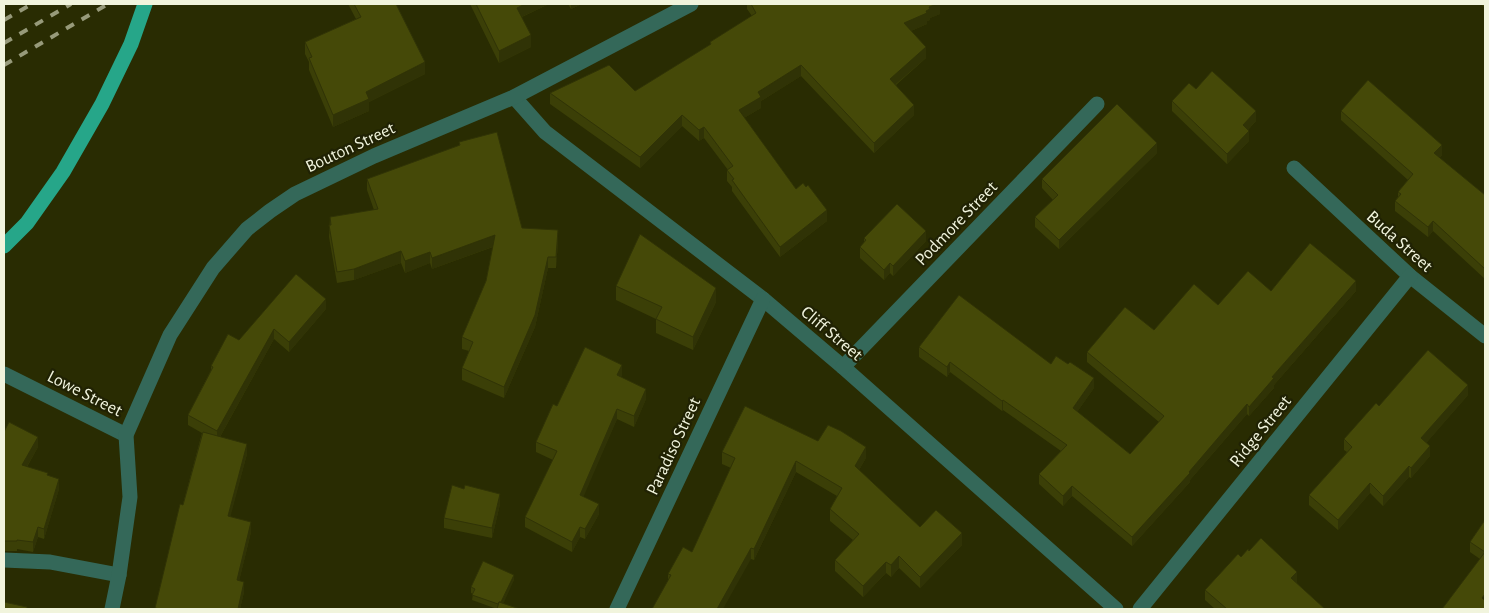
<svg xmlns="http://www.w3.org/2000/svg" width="1489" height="613" font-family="'Alegreya Sans',sans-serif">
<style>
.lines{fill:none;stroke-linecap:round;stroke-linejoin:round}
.minor{stroke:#346859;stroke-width:15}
.major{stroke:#26a689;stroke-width:15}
.rail{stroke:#979a7a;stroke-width:4;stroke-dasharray:9 9;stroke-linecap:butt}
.wall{fill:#3b3f07}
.shaded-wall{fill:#303306}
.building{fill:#454908;stroke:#303306}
.labels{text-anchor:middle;stroke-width:4.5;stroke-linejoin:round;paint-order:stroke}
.street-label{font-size:18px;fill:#f1f4dd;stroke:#202204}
</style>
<rect width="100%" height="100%" fill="#292c02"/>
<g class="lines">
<g class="minor">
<path d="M514 97 545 132 763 299 843 367 1116 609"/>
<path d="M1294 168 1410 276 1485 336"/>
<path d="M843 367 1097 104"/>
<path d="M4 374 126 435"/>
<path d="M4 560 50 562 119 575"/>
<path d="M112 609 119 575 130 497 126 435 170 335 213 268 247 229 270 211 295 194 374 156 514 97 691 4"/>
<path d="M617 609 763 299"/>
<path d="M1140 609 1410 276"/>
</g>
<path class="major" d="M4 246 27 223 63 172 102 104 131 44 145 4"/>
<g class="rail">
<path d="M4 20 32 4"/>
<path d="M4 43 71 4"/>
<path d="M4 65 108 4"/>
</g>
</g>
<g class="wall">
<path d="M348 4H396L425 74 369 102V111L333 127 309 70V62L305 54V42L356 19Z"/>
<path d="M470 4H549L522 17 531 47 499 63Z"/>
<path d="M568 4H582L571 9Z"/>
<path d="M747 4H940V14L930 18V20L927 21V24L911 31 926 58 896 85 914 115 874 153 801 76 761 101V108L744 118 796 189 827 221 780 257 732 191V187L727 181V170H728L704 138 699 141 682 126 640 168 550 104V93L635 91 710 45V42L752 16 747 9Z"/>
<path d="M1481 4H1485V8Z"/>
<path d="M1196 89 1256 121 1248 130 1249 141 1227 164 1172 111V101Z"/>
<path d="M1341 111 1442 155 1439 158 1485 195V279L1433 231 1428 237 1395 211V201L1398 197V192L1408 180 1341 120Z"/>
<path d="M459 142 522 228 558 242 556 268H548L535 327 504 398 462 380V368L469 351 462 349V337L486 281 493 247 432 269 430 263 405 273 401 263 354 280 337 283 329 237 330 217 374 210 367 190V179L459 146Z"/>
<path d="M1157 153 1059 249 1035 227V217L1053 200 1042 188V179Z"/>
<path d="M864 238 926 241 893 276 890 273 884 280 860 258V247L864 243Z"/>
<path d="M616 286 716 302 693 350 656 333V319L616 300Z"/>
<path d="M1271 291H1356L1274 385V388L1249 416 1247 414 1190 480V482L1132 546 1072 496 1063 506 1039 484V474L1061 451 1003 410 1002 411 950 372 947 377 919 357V347L1051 364 1094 388 1077 412 1130 454 1159 422 1087 362V352L1154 330 1218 305Z"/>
<path d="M326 309 289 352 274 339 220 437 247 454 230 516 251 532 239 581 244 592 240 609H155L202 433 188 425V415L211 370V366L239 340Z"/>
<path d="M622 376 621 377 646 399 634 427 617 419 583 496 599 514 585 539 580 537 572 552 525 527V517L553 460 536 452V442Z"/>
<path d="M1468 395 1426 443 1430 456 1411 478 1409 477 1383 506 1370 493 1338 530 1309 505V495L1347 452 1344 450V439L1379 406Z"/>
<path d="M4 432 38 447 27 467 48 476 59 489 44 539 38 537 33 552 17 549V551H4Z"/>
<path d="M818 441 866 458 859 470 920 527 962 545 920 588 899 568 891 577 886 573 863 597 835 571V560L853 540 830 521V509L837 496 796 472 754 560 751 559 668 581V574L692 552 731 468 722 464V452Z"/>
<path d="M500 504 492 538 444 528V518Z"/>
<path d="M1485 520V609L1480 559 1470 552V542Z"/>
<path d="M1249 551 1297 582 1296 583 1325 609H1215L1205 600V590Z"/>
<path d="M514 580 497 609 472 600 473 594 471 593V587Z"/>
</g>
<g class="shaded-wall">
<path d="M525 4H549L517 19V8Z"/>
<path d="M571 4H582L571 9Z"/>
<path d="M937 4H940V14L930 18V20L927 21V24L904 34V23L926 11 929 7Z"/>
<path d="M531 35V47L499 63V51Z"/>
<path d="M926 47V58L890 89V79Z"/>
<path d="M425 62V74L369 102V111L333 127V115L366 92Z"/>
<path d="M801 65V76L761 101V108L739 121V110L758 92Z"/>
<path d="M914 105V115L874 153V143Z"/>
<path d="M1256 111V121L1243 135V125Z"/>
<path d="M682 115V126L640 168V157Z"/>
<path d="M704 127V138L699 141V130Z"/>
<path d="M1249 131V141L1227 164V154Z"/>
<path d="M1157 143V153L1059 249V240Z"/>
<path d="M1442 145V155L1434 163V153Z"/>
<path d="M827 210V221L780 257V247Z"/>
<path d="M1433 221V231L1428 237V227Z"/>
<path d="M558 230V242L556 268V257Z"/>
<path d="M926 231V241L893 276V266Z"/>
<path d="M495 235V246L432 269V258Z"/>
<path d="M401 251V263L354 280V269Z"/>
<path d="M430 252V263L405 273V261Z"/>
<path d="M548 257V268L535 327 504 398V387Z"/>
<path d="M890 263V273L884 280V270Z"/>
<path d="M1356 281V291L1274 385V388L1249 416V407L1272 377Z"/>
<path d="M716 288V302L693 350V337Z"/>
<path d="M326 299V309L289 352V342Z"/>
<path d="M274 329V339L217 442V431Z"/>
<path d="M950 362V372L947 377V367Z"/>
<path d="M622 365V376L617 385V375Z"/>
<path d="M1094 378V388L1073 418V408Z"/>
<path d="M1468 385V395L1421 449V438Z"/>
<path d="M646 389V399L634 427V416Z"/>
<path d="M1003 400V410L1002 411V401Z"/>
<path d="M1247 404V414L1190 480V482L1132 546V537Z"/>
<path d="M617 409V419L580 505V495Z"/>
<path d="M38 437V447L22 475V465Z"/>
<path d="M247 444V454L228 526V516Z"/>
<path d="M1430 446V456L1411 478V468Z"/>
<path d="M866 447V458L855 477V466Z"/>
<path d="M796 461V472L754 560V549Z"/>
<path d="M1409 466V477L1383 506V496Z"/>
<path d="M59 479V489L44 539V529Z"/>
<path d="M1370 483V493L1338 530V520Z"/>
<path d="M1072 486V496L1063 506V496Z"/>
<path d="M500 494V504L492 538V528Z"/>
<path d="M599 504V514L585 539V529Z"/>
<path d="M251 522V532L237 590V580Z"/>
<path d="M38 527V537L33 552V542Z"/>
<path d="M580 527V537L572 552V542Z"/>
<path d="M962 533V545L920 588V577Z"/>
<path d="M751 548V559L723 609H717Z"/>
<path d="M899 556V568L891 577V565Z"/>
<path d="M886 562V573L863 597V586Z"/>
<path d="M1297 572V582L1291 588V578Z"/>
<path d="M514 575V580L501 609 500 605Z"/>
<path d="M244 582V592L240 609H238Z"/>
</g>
<g class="building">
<path d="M354 4H396L425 62 366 92 369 99 333 115 309 58 312 57 305 42 361 17Z"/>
<path d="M476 4H525L517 8 531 35 499 51Z"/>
<path d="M751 4H937L929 7 930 9 926 11 927 13 904 23 926 47 890 79 914 105 874 143 801 65 758 92 761 97 739 110 796 189 803 183 806 187 808 185 827 210 780 247 732 180 734 179 727 170 733 166 704 127 699 130 682 115 640 157 550 93 609 65 635 91 711 44 710 42 756 13Z"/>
<path d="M1212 71 1256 111 1243 125 1249 131 1227 154 1172 101 1189 83 1196 89Z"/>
<path d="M1368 80 1442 145 1434 153 1485 195V269L1433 221 1428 227 1395 201 1401 194 1398 192 1413 174 1341 111Z"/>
<path d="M1117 104 1157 143 1059 240 1035 217 1058 195 1042 179Z"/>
<path d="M497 132 522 228 558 230 556 257H548L535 315 504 387 462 368 473 342 462 337 486 281 495 235 432 258 430 252 405 261 401 251 354 269 337 272 329 225H331L330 217 378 209 367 179 460 145 459 142Z"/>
<path d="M897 204 926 231 893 266 890 263 884 270 860 247 866 240 864 238Z"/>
<path d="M640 234 716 288 693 337 656 319 662 307 616 286Z"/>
<path d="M1310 243 1356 281 1272 377 1274 378 1249 407 1247 404 1189 472 1190 473 1132 537 1072 486 1063 496 1039 474 1067 445 1003 400 1002 401 950 362 947 367 919 347 959 295 1051 364 1056 356 1068 364 1070 362 1094 378 1073 408 1130 454 1164 416 1087 352 1125 307 1154 330 1194 284 1218 305 1248 271 1271 291Z"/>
<path d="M296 274 326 299 289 342 274 329 217 431 188 415 213 367 211 366 228 334 239 340Z"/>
<path d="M585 347 622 365 617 375 646 389 634 416 617 409 580 495 599 504 585 529 580 527 572 542 525 517 557 451 536 442 553 404 557 406Z"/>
<path d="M1428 350 1468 385 1421 438 1430 446 1411 468 1409 466 1383 496 1370 483 1338 520 1309 495 1352 447 1344 439 1376 403 1379 406Z"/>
<path d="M745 406 818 441 828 425 841 431 866 447 855 466 920 527 936 510 962 533 920 577 899 556 891 565 886 562 863 586 835 560 859 534 830 509 842 488 796 461 754 549 751 548 717 609H652L671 575 668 574 683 547 692 552 735 458 722 452Z"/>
<path d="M9 422 38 437 22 465 48 473 47 475 59 479 44 529 38 527 33 542 17 540V541H4V432Z"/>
<path d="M203 432 247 444 228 516 251 522 237 580 244 582 238 609H160L155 608 180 504 183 505Z"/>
<path d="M452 485 464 489 465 485 500 494 492 528 444 518Z"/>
<path d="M1485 520V594L1482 598 1485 601V609H1442L1485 552 1470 542Z"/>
<path d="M1261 538 1297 572 1291 578 1325 609H1227L1205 590 1238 554 1241 557 1248 549 1249 551Z"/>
<path d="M483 561 514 575 501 602H499L498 604 472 595 475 589 471 587Z"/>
<path d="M4 602 27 607V609H4Z"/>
<path d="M499 602 520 609H497Z"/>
</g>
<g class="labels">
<g class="street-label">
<text transform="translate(350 147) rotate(-25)" y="6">Bouton Street</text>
<text transform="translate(956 223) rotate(-46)" y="6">Podmore Street</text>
<text transform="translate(1400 241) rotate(42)" y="6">Buda Street</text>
<text transform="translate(832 333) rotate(40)" y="6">Cliff Street</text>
<text transform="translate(85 393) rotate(27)" y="6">Lowe Street</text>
<text transform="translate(1260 431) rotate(-51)" y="6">Ridge Street</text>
<text transform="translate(673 446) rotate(-65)" y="6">Paradiso Street</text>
</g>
</g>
<rect width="1489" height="613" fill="none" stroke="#f1f4dd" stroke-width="10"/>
</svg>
